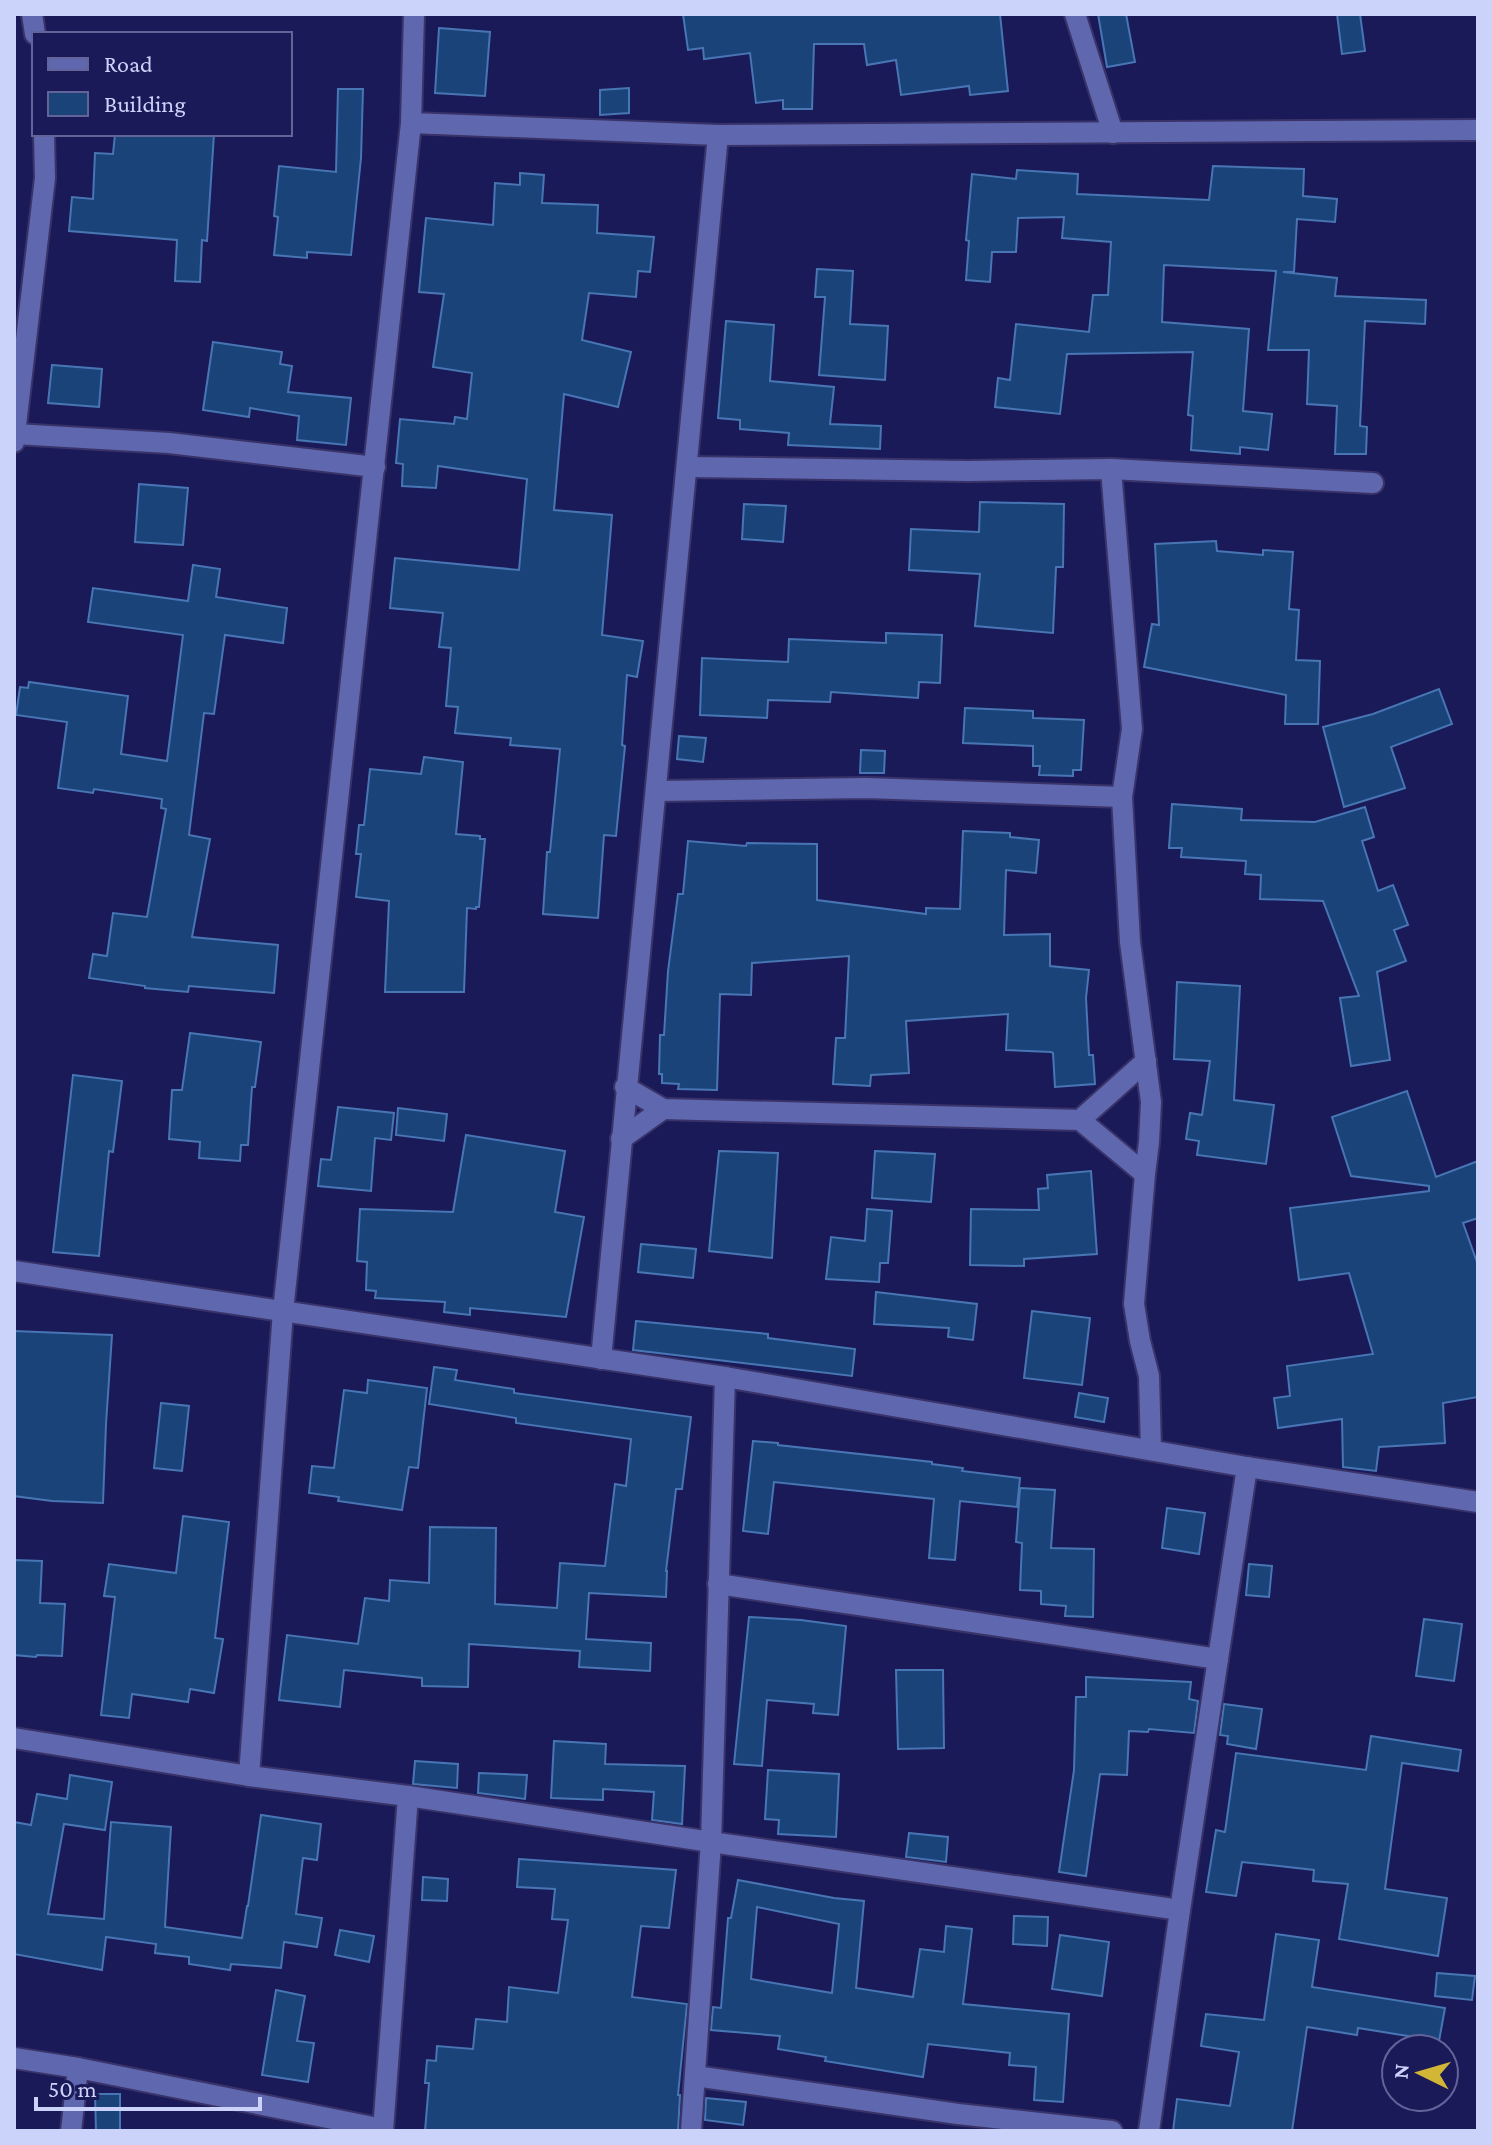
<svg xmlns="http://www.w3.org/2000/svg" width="1492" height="2145" font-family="'Crimson Pro',serif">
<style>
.building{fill:#1a437a;stroke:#4875b3;stroke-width:2;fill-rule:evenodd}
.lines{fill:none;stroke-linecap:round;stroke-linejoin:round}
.minor-casing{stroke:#39336a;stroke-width:24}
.minor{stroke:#5f68ae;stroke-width:20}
</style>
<rect width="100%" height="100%" fill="#1b1a58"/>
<g class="building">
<path d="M683 14H1000L1008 91 970 95 969 86 901 95 896 60 867 65 864 44H814L812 109H783V100L756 103 750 53 704 59 703 48 688 50Z"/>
<path d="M1098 14H1126L1135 62 1107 67Z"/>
<path d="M1337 14H1360L1365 51 1342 54Z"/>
<path d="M439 28 490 32 485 96 435 93Z"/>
<path d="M629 88V113L600 115V90Z"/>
<path d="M338 89H363L361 158 351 255 307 252V258L274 255 278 217 274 216 279 166 336 172Z"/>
<path d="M115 134H214L207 241 202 240 200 282 175 281 177 240 69 231 72 197 93 199 95 153 113 154Z"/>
<path d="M1213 166 1304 169 1303 196 1337 199 1335 222 1297 219 1294 272H1283L1337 278 1335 296 1426 300 1425 324 1365 321 1360 426 1367 427 1366 454H1335L1337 406 1307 404 1309 350H1268L1276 271 1164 265 1162 322 1249 329 1243 411 1272 414 1268 450 1240 447V454L1191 450 1193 416 1188 415 1193 352 1067 354 1060 414 995 407 998 378 1010 380 1016 324 1089 332 1093 295H1108L1111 242 1062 238 1064 217 1018 218 1016 252H992L990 282 966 280 969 241 966 240 972 174 1016 179 1017 170 1078 174 1077 194 1209 200Z"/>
<path d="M520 173 544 175 542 203 598 205 597 233 654 237 650 272 638 271 636 297 589 293 582 340 631 352 618 407 564 394 554 510 612 515 602 635 643 641 637 677 627 675 622 745 625 746 616 836 604 835 598 918 543 914 547 852H550L560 749 510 745 511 738 455 733 458 707 446 706 451 648 439 647 443 613 390 608 395 558 519 570 527 479 438 466 436 488 402 486 403 464 396 463 400 419 454 424 455 417 467 419 472 373 433 367 444 294 419 292 426 218 493 225 495 183 520 185Z"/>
<path d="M817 269 853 271 850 324 888 326 885 380 819 375 825 297H815Z"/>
<path d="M726 321 774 325 770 381 834 387 830 424 881 426 880 449 788 445 789 433 740 429V420L718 418Z"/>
<path d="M213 342 282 352 280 364 292 366 288 392 351 398 346 445 297 440 299 416 250 408 249 417 203 410Z"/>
<path d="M52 365 102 369 99 407 48 403Z"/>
<path d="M139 484 188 488 183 545 135 542Z"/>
<path d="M980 502 1064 504 1063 567H1056L1053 633 975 626 980 574 909 570 911 529 979 532Z"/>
<path d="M744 504 786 506 783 542 742 539Z"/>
<path d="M1216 541 1217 551 1263 555V550L1293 552 1289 609 1299 610 1296 660 1320 661 1318 724H1285L1286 695 1144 667 1152 624 1159 625 1155 544Z"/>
<path d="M193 565 220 569 216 597 287 608 283 643 225 635 214 714 204 713 189 835 210 839 192 937 278 945 274 993 189 986 188 992 145 988V986L89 978 93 954 107 956 113 913 147 917 166 809 161 808 162 799 94 789 93 793 58 788 67 722 16 715 20 687 28 688 29 682 128 696 121 754 167 761 183 635 88 622 93 588 188 601Z"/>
<path d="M886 633 942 635 940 683 919 682 918 698 831 692 830 702 768 700 767 718 700 715 702 658 788 662 789 639 886 643Z"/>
<path d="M1439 689 1452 724 1391 747 1405 788 1344 807 1323 727 1373 714Z"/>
<path d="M965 708 1033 711V718L1084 720 1081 770H1073V776L1039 775 1040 766H1033V746L963 743Z"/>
<path d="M679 736 706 738 703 762 677 759Z"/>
<path d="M861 750 885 751 884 773H860Z"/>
<path d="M424 757 463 762 456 834 480 836V839H485L479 907H476V909L467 908 464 992H385L389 901 356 897 361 854H356L359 825H364L370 769 421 774Z"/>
<path d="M1172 804 1242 809 1241 820 1315 822 1365 807 1374 837 1362 841 1378 891 1393 885 1408 925 1394 930 1406 961 1377 972 1390 1060 1351 1066 1340 998 1359 996 1323 901 1260 899 1261 875 1245 874 1246 861 1181 857 1182 848H1169Z"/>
<path d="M963 831 1010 833V837L1039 840 1036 873 1006 870 1004 935 1050 934V966L1089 970 1086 998 1089 1055H1093L1095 1084 1055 1087 1053 1053 1051 1052 1006 1050 1008 1014 906 1021 909 1073 871 1075 870 1086 833 1084 836 1038H845L849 956 752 963 751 995 720 994 717 1090 678 1089 679 1084 662 1083V1074H659L660 1035H664L668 971 678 894H683L688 841 746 846 747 843 817 844V900L926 914V908L960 909Z"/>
<path d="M1177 982 1240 986 1234 1100 1274 1105 1266 1164 1197 1155 1199 1141 1186 1139 1190 1113 1202 1115 1210 1061 1174 1059Z"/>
<path d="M190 1033 261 1042 255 1087H252L248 1145H241L240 1161 199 1158 200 1142 169 1139 172 1090H182Z"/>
<path d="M73 1075 122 1081 113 1152 109 1151 99 1256 53 1252Z"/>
<path d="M1407 1091 1436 1177 1478 1161V1218L1463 1223 1478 1265V1397L1443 1403 1445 1443 1379 1447 1376 1471 1343 1467 1342 1419 1278 1428 1274 1398 1290 1396 1287 1366 1373 1354 1349 1273 1299 1280 1290 1208 1429 1191V1186L1351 1176 1332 1117Z"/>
<path d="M338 1107 394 1113 391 1140 375 1138 371 1191 318 1186 321 1159 331 1160Z"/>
<path d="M398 1108 447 1114 444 1141 396 1135Z"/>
<path d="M466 1135 565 1151 555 1212 584 1217 566 1317 470 1308V1315L444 1312 445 1302 375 1298 376 1291 366 1290 367 1262 357 1261 360 1209 453 1212Z"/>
<path d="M719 1151 778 1153 772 1258 709 1251Z"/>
<path d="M875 1151 935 1154 931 1202 872 1198Z"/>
<path d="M1091 1171 1097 1254 1024 1259V1266L970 1265 971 1209 1039 1210 1038 1189 1048 1188 1047 1175Z"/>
<path d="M867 1209 892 1211 888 1263H880L879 1282 826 1279 831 1237 865 1241Z"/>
<path d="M641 1244 696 1249 693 1278 638 1272Z"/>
<path d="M876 1292 977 1304 973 1340 948 1337 949 1328 874 1324Z"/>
<path d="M1032 1311 1090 1318 1082 1385 1024 1378Z"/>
<path d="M636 1321 768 1334V1338L855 1349 852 1376 633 1350Z"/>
<path d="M14 1331 112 1335 106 1424 103 1503 52 1501 14 1496Z"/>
<path d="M434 1367 457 1370 455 1380 514 1389V1393L691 1417 682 1489H676L666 1571H667L666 1597 589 1593 586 1639 651 1643 650 1671 579 1667 580 1651 469 1644 468 1687 422 1686V1678L344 1670 340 1707 279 1700 287 1635 358 1644 365 1598 389 1601 390 1580 429 1583 430 1527 496 1528 495 1604 557 1608 560 1563 605 1566 615 1484 626 1486 631 1439 516 1423V1418L429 1404Z"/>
<path d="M368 1380 427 1388 418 1468 409 1467 402 1510 338 1501 339 1497 309 1493 312 1466 334 1468 344 1390 367 1393Z"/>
<path d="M1079 1393 1108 1398 1104 1422 1075 1417Z"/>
<path d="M161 1403 189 1406 182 1471 154 1468Z"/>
<path d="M753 1441 778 1443V1445L932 1462V1464L963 1468 962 1471 1020 1478 1017 1507 960 1501 955 1560 929 1558 934 1499 774 1482 768 1534 743 1531Z"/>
<path d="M1020 1488 1055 1490 1051 1548 1094 1549 1093 1617 1065 1616 1066 1606 1041 1604V1591L1020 1590 1022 1543 1016 1542Z"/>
<path d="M1167 1508 1205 1513 1199 1554 1162 1548Z"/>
<path d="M183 1516 229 1522 215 1638 223 1639 214 1693 190 1689 188 1702 132 1694 129 1718 101 1715 115 1597 104 1596 109 1564 176 1573Z"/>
<path d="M14 1560 42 1561 40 1603 65 1604 62 1656 37 1655 36 1657 14 1655Z"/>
<path d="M1249 1564 1272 1566 1269 1597 1246 1595Z"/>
<path d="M749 1617 801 1620 846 1626 838 1715 813 1713 814 1704 767 1700 762 1766 734 1764Z"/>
<path d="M1424 1619 1462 1624 1454 1681 1416 1676Z"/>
<path d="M896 1670H943L944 1748 898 1749Z"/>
<path d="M1086 1677 1191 1682 1189 1699 1198 1701 1194 1733 1149 1729 1148 1732 1129 1731 1127 1775 1100 1774 1086 1876 1059 1872 1074 1770 1076 1697H1086Z"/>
<path d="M1224 1704 1262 1709 1256 1749 1227 1744 1228 1736 1220 1735Z"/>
<path d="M1371 1736 1461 1750 1458 1771 1402 1763 1385 1889 1447 1898 1438 1956 1339 1939 1348 1884 1313 1881 1314 1870 1242 1862 1236 1896 1206 1892 1216 1830 1225 1832 1236 1753 1366 1770Z"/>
<path d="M554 1741 606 1744 605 1764 685 1766 682 1824 652 1820 654 1792 603 1789V1800L551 1798Z"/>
<path d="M415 1761 458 1764 457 1788 413 1784Z"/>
<path d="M768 1770 839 1774 836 1837 778 1834 779 1820 765 1819Z"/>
<path d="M479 1773 527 1775 525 1799 478 1793Z"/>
<path d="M70 1775 112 1782 105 1830 64 1824 48 1914 104 1919 111 1822 171 1827 165 1927 242 1938 247 1906H248L261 1815 321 1824 317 1860 303 1858 296 1914 322 1918 317 1947 284 1942 281 1968 231 1964 230 1970 189 1964V1957L155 1953 156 1944 106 1937 102 1970 14 1954V1822L31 1825 37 1794 67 1799Z"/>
<path d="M909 1833 948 1837 946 1862 906 1857Z"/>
<path d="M519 1859 676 1870 669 1928 641 1926 632 1997 687 2004 678 2095H680L678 2131H425L429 2083H425L427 2060 436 2061 437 2046 473 2049 476 2019 507 2022 509 1987 558 1993 568 1920 552 1919 555 1889 517 1887Z"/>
<path d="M423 1877 448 1879 447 1901 422 1900Z"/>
<path d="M738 1880 834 1898 864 1901 856 1988 913 1997 920 1949 944 1952 946 1926 972 1929 963 2004 1069 2014 1063 2102 1034 2100 1036 2067 1009 2065 1010 2053 928 2044 923 2077 825 2061 826 2057 778 2049 780 2036 711 2030 713 2007 721 2008 728 1918H731ZM757 1907 839 1924 832 1993 751 1979Z"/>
<path d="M1014 1916 1048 1917 1047 1946 1013 1944Z"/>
<path d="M340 1930 374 1936 369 1962 335 1955Z"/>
<path d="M1276 1934 1319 1940 1312 1987 1445 2008 1439 2041 1358 2028 1357 2035 1307 2027 1292 2131H1173L1177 2099 1230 2106 1239 2052 1201 2046 1206 2014 1264 2020Z"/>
<path d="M1060 1935 1109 1942 1102 1996 1052 1989Z"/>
<path d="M1437 1973 1475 1976 1472 2000 1435 1996Z"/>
<path d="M276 1990 305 1996 297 2041 314 2043 308 2082 262 2075Z"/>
<path d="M95 2094H120V2131H96Z"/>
<path d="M706 2098 746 2102 743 2125 705 2120Z"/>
</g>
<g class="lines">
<defs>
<g id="minor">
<path d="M32 14 35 34"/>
<path d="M1075 14 1113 133"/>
<path d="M411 123 718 135 1478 130"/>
<path d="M15 434 169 443 375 467"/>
<path d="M14 442 45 178 44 134"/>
<path d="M689 467 968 471 1111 469 1132 729 1122 797 1130 942 1151 1102 1149 1142 1145 1174 1134 1304 1140 1341 1149 1376 1151 1450"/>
<path d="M1111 469 1373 483"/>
<path d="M657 791 866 788 1122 797"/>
<path d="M625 1087 663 1109 1080 1120 1145 1174"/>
<path d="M1080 1120 1146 1061"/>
<path d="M621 1139 663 1109"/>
<path d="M14 1271 725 1377 1247 1467 1478 1502"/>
<path d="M601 1359C638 951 682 543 718 135"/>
<path d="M718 1584 1218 1659"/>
<path d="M14 1738 249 1776 408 1796 711 1842 1180 1910"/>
<path d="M249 1776 283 1311 411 123 414 14"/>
<path d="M14 2058 78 2068 383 2129"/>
<path d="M695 2076 958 2114 1112 2131"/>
<path d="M71 2131 78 2068"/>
<path d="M383 2131 408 1796"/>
<path d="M691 2131 711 1842 725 1377"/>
<path d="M1149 2131 1180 1910 1247 1467"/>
</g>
</defs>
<use href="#minor" class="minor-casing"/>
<use href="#minor" class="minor"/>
</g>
<rect width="1492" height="2145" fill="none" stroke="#ccd3fa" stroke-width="32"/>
<rect x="32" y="32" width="260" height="104" fill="#1b1a58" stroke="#626499" stroke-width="2"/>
<rect x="48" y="58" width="40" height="12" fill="#5f68ae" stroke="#626499" stroke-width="2"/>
<text x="104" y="72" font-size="24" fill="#ccd3fa">Road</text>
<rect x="48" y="92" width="40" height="24" fill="#1a437a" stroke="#626499" stroke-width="2"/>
<text x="104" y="112" font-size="24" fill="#ccd3fa">Building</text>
<g transform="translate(1420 2073) rotate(275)"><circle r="38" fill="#1b1a58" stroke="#626499" stroke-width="2"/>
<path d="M0-6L14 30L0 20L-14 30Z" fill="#d2b736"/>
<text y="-12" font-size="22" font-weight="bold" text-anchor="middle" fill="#ccd3fa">N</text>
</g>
<path d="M36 2097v12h224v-12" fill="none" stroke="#ccd3fa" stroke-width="4"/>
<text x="48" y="2097" font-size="24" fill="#ccd3fa" stroke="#1b1a58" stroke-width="6" paint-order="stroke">50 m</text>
</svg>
